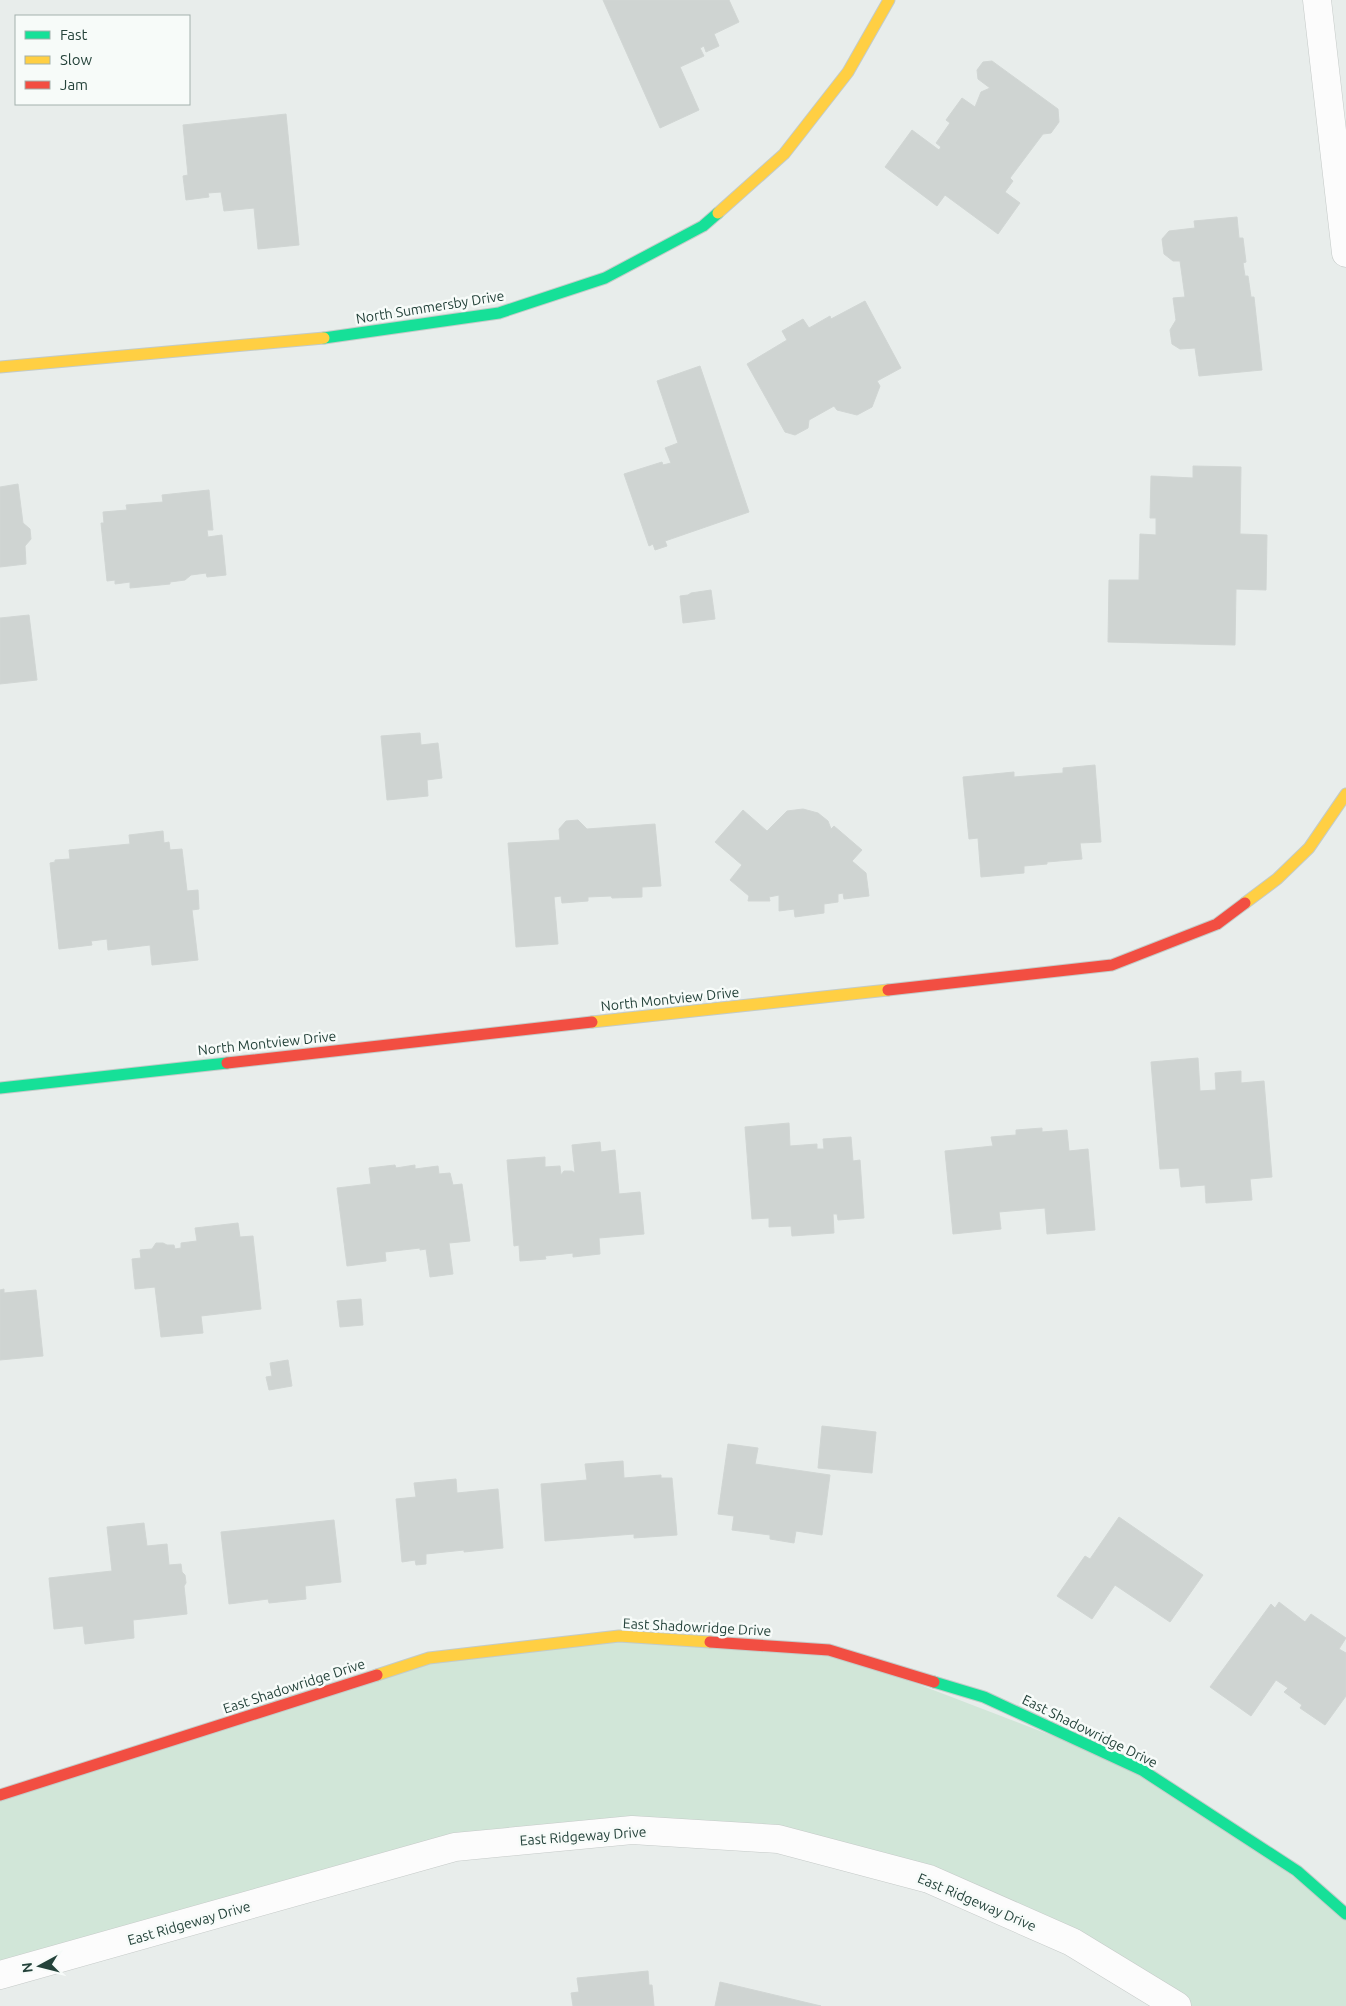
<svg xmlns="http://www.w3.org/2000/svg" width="1346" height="2006" font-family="Ubuntu,sans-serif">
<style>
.green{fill:#d1e6d8}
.building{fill:#cfd4d2;stroke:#d1d6d4}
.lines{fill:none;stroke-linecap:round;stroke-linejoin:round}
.street-casing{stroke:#c5cac8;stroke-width:29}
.fast-casing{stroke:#c3cbc8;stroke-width:13}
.slow-casing{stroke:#c3cbc8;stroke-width:13}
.jam-casing{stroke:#c3cbc8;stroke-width:13}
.street{stroke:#fcfcfc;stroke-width:28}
.fast{stroke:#16e098;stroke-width:11}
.slow{stroke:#ffcf43;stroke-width:11}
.jam{stroke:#f24e42;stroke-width:11}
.labels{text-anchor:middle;stroke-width:5;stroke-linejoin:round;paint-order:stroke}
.street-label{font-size:14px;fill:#24423a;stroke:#f7fbf9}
</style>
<rect width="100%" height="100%" fill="#e8edeb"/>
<path class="green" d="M619 1636 829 1650 1142 1770 1346 1914V2006H1177L1072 1942 778 1839 455 1847 0 1975V1795L429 1658Z"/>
<g class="building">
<path d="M603 0H729L739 22 714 34 719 46 706 52 704 46 700 48 704 56 680 67 699 110 660 128Z"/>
<path d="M992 61 1058 109 1059 122 1051 133 1043 134 1010 178 1013 181 1005 192 1020 203 998 234 945 195 937 206 885 167 912 130 939 150 941 147 936 143 950 123 946 120 962 98 975 107 981 92 990 88 978 79 977 70 983 62Z"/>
<path d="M286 114 299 245 258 249 254 208 224 211 221 192 208 193 209 197 186 200 183 176 188 175 183 125Z"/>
<path d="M1237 217 1239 238H1243L1246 262 1243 263 1245 276H1248L1251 297H1254L1262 370 1199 376 1195 348 1180 349 1172 344 1170 330 1176 320 1173 298 1185 297 1180 261H1173L1164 254 1162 239 1169 231 1195 228 1194 221Z"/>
<path d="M865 301 901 368 877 381 880 386 872 407 857 415 837 410 834 406 809 420 808 428 795 435 785 432 747 364 787 340 782 331 803 319 809 328 830 316 831 319Z"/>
<path d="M700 366 749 512 665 541 667 546 655 550 653 544 649 546 624 474 662 462 663 465 671 463 665 448 678 443 657 381Z"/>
<path d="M1193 466 1241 467 1240 534 1267 535 1266 590 1236 589 1235 645 1108 642 1109 580H1139L1140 534 1156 535V518H1150L1151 476 1193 478Z"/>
<path d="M18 484 23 523 30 529 31 539 25 546 26 564 0 567V487Z"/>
<path d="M209 490 213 530H207L208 537 222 535 226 575 207 577 206 573 191 575 185 580 170 582V584L130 588V582L115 584V580L107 581 101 523H104L103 512 127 510 126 505 163 502 162 495Z"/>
<path d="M711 590 715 619 683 623 680 596 688 595 691 593Z"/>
<path d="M29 615 37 680 0 684V618Z"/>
<path d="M420 733 421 745 438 743 442 778 427 780 428 796 387 800 381 736Z"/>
<path d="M1095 765 1101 842 1080 843 1082 859 1047 862V864L1024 866V873L981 877 978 838 969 839 963 777 1014 772V777L1063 773V768Z"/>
<path d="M803 809 818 813 828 821 831 829 834 826 862 850 852 861 866 873 869 896 844 899 843 893 838 894V902L824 904V913L795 917 794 909 779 911V895L769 897 770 901H748L749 896 730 880 742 865 715 842 743 810 767 831 787 811Z"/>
<path d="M578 820 587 829 655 824 661 886 642 887V897L612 898 611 896 588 897V901L562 903 561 896 554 897 558 944 516 947 508 843 560 840 559 829 566 821Z"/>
<path d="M163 831 164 843 169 842 170 850 182 849 187 891 198 890 199 909 192 910 198 960 152 965 150 945 108 950 107 939 91 941 92 945 59 949 50 863 55 862V860L70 859 69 850 130 844 129 835Z"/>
<path d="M1198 1058 1200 1091 1216 1090 1215 1073 1241 1071V1083L1264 1081 1272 1177 1250 1179 1252 1200 1206 1203 1205 1185 1181 1187 1179 1168 1160 1169 1151 1062Z"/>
<path d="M789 1123 790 1146 817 1144V1149H824L823 1139 851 1137 853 1161 860 1160 864 1218 838 1220 837 1214H833L834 1233 792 1236 791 1226 769 1227V1218L752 1219 745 1127Z"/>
<path d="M1042 1128V1132L1067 1130 1069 1151 1088 1149 1095 1230 1047 1234 1045 1208 999 1212 1001 1229 953 1234 945 1151 993 1146 991 1137 1016 1135V1130Z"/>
<path d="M600 1142 601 1152 615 1150 619 1194 640 1192 644 1234 599 1238 600 1254 573 1257V1253L545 1256 546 1259 520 1261 519 1245 514 1246 507 1160 545 1157V1167L560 1166 561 1175 564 1171H572L575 1173 572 1145Z"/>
<path d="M395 1165 396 1168 415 1165V1169L438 1166 439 1174 450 1173 453 1185 462 1184 470 1241 449 1243 453 1274 430 1277 426 1249 420 1250V1248L385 1252 386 1261 347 1266 337 1188 371 1184 369 1168Z"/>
<path d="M238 1223 240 1237 253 1236 261 1309 201 1316 203 1333 161 1337 155 1287 135 1289 132 1259 141 1258 140 1250 152 1249 156 1243H163L167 1245H174L175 1249 181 1248V1243L197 1241 195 1228Z"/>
<path d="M4 1289V1293L36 1290 43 1356 0 1360V1290Z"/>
<path d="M361 1299 363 1325 340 1327 337 1301Z"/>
<path d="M288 1360 292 1386 269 1390 266 1377 272 1376 270 1363Z"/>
<path d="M822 1426 876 1432 872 1473 818 1468Z"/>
<path d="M728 1444 758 1448 755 1464 830 1475 822 1535 796 1531 794 1543 770 1539V1535L732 1530 734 1516 718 1514Z"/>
<path d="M623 1461 624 1478 661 1475V1478H672L677 1535 634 1538V1534L545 1541 541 1484 587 1480 585 1464Z"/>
<path d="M456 1479 457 1493 498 1489 503 1548 464 1552V1550L426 1554V1564L416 1565 415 1560 402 1562 396 1499 416 1497 414 1483Z"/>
<path d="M1119 1517 1203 1575 1170 1622 1115 1585 1092 1619 1057 1596 1085 1556 1090 1559Z"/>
<path d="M334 1520 341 1582 305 1586 306 1599 269 1603 268 1599 229 1604 221 1532Z"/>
<path d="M144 1523 147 1546 167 1544 169 1565 181 1564 182 1572 185 1575 186 1583 184 1586 187 1614 133 1620 134 1638 85 1644 83 1626 54 1629 49 1578 112 1571 107 1527Z"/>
<path d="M1279 1602 1305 1622 1311 1614 1346 1638 1339 1649 1346 1653V1696L1325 1725 1300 1708 1302 1705 1284 1692 1288 1688 1276 1680 1251 1716 1210 1687 1271 1604 1275 1608Z"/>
<path d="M648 1971 649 1985H652L654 2006H573L571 1993 579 1992 577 1978Z"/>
<path d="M720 1982 821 2006H715Z"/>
</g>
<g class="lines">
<defs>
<g id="street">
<path d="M1317 0 1346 253"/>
<path d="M0 1975 455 1847 632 1830 778 1839 929 1879 1072 1942 1177 2006"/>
</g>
<g id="fast">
<path d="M324 338 499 313 605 278 703 226 718 213"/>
<path d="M0 1088 227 1063"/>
<path d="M934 1682 984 1697 1142 1770 1297 1871 1346 1914"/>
</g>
<g id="slow">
<path d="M718 213 784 154 848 72 889 0"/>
<path d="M0 367 324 338"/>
<path d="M1245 903 1277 879 1309 848 1346 794"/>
<path d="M592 1022 888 990"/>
<path d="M377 1675 429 1658 619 1636 710 1642"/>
</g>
<g id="jam">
<path d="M888 990 1112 965 1217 924 1245 903"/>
<path d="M227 1063 592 1022"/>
<path d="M710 1642 829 1650 934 1682"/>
<path d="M0 1795 377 1675"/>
</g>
</defs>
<use href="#street" class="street-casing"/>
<use href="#fast" class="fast-casing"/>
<use href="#slow" class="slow-casing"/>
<use href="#jam" class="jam-casing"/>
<use href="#street" class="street"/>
<use href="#fast" class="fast"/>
<use href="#slow" class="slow"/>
<use href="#jam" class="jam"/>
</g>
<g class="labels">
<g class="street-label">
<text transform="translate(430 307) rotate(-9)" y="5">North Summersby Drive</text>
<text transform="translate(670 999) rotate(-6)" y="5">North Montview Drive</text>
<text transform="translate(267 1043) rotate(-6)" y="5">North Montview Drive</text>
<text transform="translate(697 1627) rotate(3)" y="5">East Shadowridge Drive</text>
<text transform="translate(294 1686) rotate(-18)" y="5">East Shadowridge Drive</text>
<text transform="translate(1090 1731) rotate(26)" y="5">East Shadowridge Drive</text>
<text transform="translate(583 1836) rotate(-4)" y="5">East Ridgeway Drive</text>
<text transform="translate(977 1902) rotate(23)" y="5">East Ridgeway Drive</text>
<text transform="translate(189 1923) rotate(-16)" y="5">East Ridgeway Drive</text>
</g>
</g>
<rect x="15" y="15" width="175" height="90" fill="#f7fbf9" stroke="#a3b1ad"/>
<rect x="25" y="31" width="25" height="8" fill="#16e098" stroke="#a3b1ad"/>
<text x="60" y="40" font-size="15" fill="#24423a">Fast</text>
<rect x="25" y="56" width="25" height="8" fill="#ffcf43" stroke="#a3b1ad"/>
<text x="60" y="65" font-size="15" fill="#24423a">Slow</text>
<rect x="25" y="81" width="25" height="8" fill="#f24e42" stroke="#a3b1ad"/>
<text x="60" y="90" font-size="15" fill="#24423a">Jam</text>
<g transform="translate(40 1966) rotate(263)" stroke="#f7fbf9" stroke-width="4" paint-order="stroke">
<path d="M0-4L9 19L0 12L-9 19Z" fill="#24423a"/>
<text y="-8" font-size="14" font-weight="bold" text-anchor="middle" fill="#24423a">N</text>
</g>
</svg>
